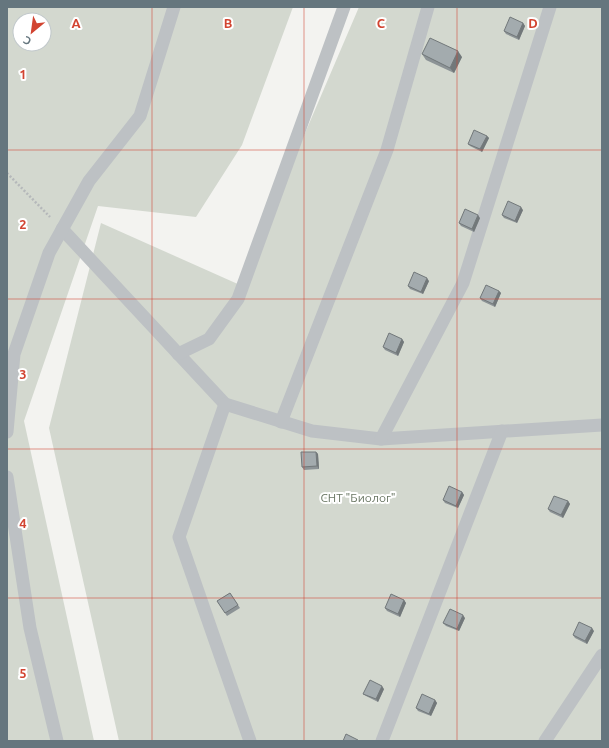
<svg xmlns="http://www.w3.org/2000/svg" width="609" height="748" font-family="Ubuntu,sans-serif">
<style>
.green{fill:#d3d8cf;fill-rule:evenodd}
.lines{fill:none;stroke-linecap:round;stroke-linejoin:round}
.path{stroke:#b5b8ba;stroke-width:2.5;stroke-dasharray:2 2;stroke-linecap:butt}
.lane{stroke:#bdc1c4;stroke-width:13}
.wall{fill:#8c9396}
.shaded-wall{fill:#72787a}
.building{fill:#a3abae;stroke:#72787a}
.grid{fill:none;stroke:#d24431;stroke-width:1;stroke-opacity:0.55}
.labels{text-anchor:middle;stroke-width:4;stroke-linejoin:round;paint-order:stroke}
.park-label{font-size:12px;fill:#697663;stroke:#fff}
.grid-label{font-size:13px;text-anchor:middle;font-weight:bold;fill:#d24431;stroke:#fff;stroke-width:4;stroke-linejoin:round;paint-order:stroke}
</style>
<rect width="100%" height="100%" fill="#f3f3f0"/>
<g class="green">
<path d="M7 7H293L242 145 196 217 98 206 24 421 94 741H7ZM20 20H44V44H20Z"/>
<path d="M359 7H602V741H119L49 428 101 223 240 285Z"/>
</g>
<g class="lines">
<path class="path" d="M7 173 50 217"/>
<g class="lane">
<path d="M62 229 225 404 312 431 381 439 602 425"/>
<path d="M178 354 209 339 238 299 344 7"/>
<path d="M225 404 179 537 250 741"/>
<path d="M281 422 387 150 428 7"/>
<path d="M7 432 14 354 49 253 89 181 140 116 174 7"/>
<path d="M381 439 463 283 550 7"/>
<path d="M7 477 30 628 57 741"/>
<path d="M382 741 502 431"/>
<path d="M545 741 602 655"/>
</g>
</g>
<g class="wall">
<path d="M523 23 525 26 519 40 506 34 504 31Z"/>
<path d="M422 54 462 57 454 73 426 60Z"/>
<path d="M487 136 489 138 482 152 470 146 468 144Z"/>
<path d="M523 210 517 223 504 218 502 215Z"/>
<path d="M480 218 474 232 461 226 459 223Z"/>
<path d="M429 281 423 294 410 289 408 286Z"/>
<path d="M499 291 501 293 495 307 482 301 480 298Z"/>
<path d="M402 339 404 342 398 356 385 350 383 347Z"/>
<path d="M316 452 318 454 319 469 304 470 302 467Z"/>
<path d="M462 492 464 495 458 508 445 503 443 500Z"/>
<path d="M568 501 570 504 563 518 550 512 548 509Z"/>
<path d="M230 593 240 608 227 616 217 601Z"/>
<path d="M404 600 406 603 400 617 387 611 385 608Z"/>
<path d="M465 618 459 631 446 626 443 623Z"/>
<path d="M594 631 587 644 575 638 573 635Z"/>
<path d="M384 689 378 702 366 696 363 694Z"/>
<path d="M435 700 437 703 431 716 418 711 416 708Z"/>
</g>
<g class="shaded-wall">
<path d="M523 23 525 26 519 40 517 37Z"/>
<path d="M458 51 462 57 454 73 450 68Z"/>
<path d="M487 136 489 138 482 152 480 149Z"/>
<path d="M521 207 523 210 517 223 515 221Z"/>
<path d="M478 215 480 218 474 232 472 229Z"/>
<path d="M427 278 429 281 423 294 421 292Z"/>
<path d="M499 291 501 293 495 307 493 304Z"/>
<path d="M402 339 404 342 398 356 396 353Z"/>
<path d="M316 452 318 454 319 469 317 466Z"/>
<path d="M462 492 464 495 458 508 456 506Z"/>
<path d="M568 501 570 504 563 518 561 515Z"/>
<path d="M404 600 406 603 400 617 398 614Z"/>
<path d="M463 615 465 618 459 631 457 629Z"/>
<path d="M592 628 594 631 587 644 585 641Z"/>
<path d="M382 686 384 689 378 702 376 699Z"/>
<path d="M435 700 437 703 431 716 429 714Z"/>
</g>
<g class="building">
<path d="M510 17 523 23 517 37 504 31Z"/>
<path d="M430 38 458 51 450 68 422 54Z"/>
<path d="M474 130 487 136 480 149 468 144Z"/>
<path d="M508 201 521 207 515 221 502 215Z"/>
<path d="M465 209 478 215 472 229 459 223Z"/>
<path d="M414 272 427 278 421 292 408 286Z"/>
<path d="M486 285 499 291 493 304 480 298Z"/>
<path d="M389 333 402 339 396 353 383 347Z"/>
<path d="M301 452H316L317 466 302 467Z"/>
<path d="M449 486 462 492 456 506 443 500Z"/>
<path d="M554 496 568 501 561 515 548 509Z"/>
<path d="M230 593 238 605 225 613 217 601Z"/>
<path d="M391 594 404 600 398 614 385 608Z"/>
<path d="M450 609 463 615 457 629 443 623Z"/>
<path d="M579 622 592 628 585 641 573 635Z"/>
<path d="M370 680 382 686 376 699 363 694Z"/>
<path d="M422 694 435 700 429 714 416 708Z"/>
<path d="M346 734 358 740V741H343Z"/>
</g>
<path class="grid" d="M152 7V741M304 7V741M457 7V741M7 150H602M7 299H602M7 449H602M7 598H602"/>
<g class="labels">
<g class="park-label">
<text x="358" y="502">СНТ "Биолог"</text>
</g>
</g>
<g class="grid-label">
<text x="76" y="28">A</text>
<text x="228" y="28">B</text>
<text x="381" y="28">C</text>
<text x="533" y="28">D</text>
<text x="23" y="79">1</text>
<text x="23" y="229">2</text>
<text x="23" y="379">3</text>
<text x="23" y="528">4</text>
<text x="23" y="678">5</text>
</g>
<rect width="609" height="748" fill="none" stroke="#65767e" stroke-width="16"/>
<g transform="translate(32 32) rotate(209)"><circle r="19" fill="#ffffff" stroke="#c1c8cb"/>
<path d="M0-3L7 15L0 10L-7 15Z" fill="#d24431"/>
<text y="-6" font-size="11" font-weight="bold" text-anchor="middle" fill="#65767e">С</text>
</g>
</svg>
